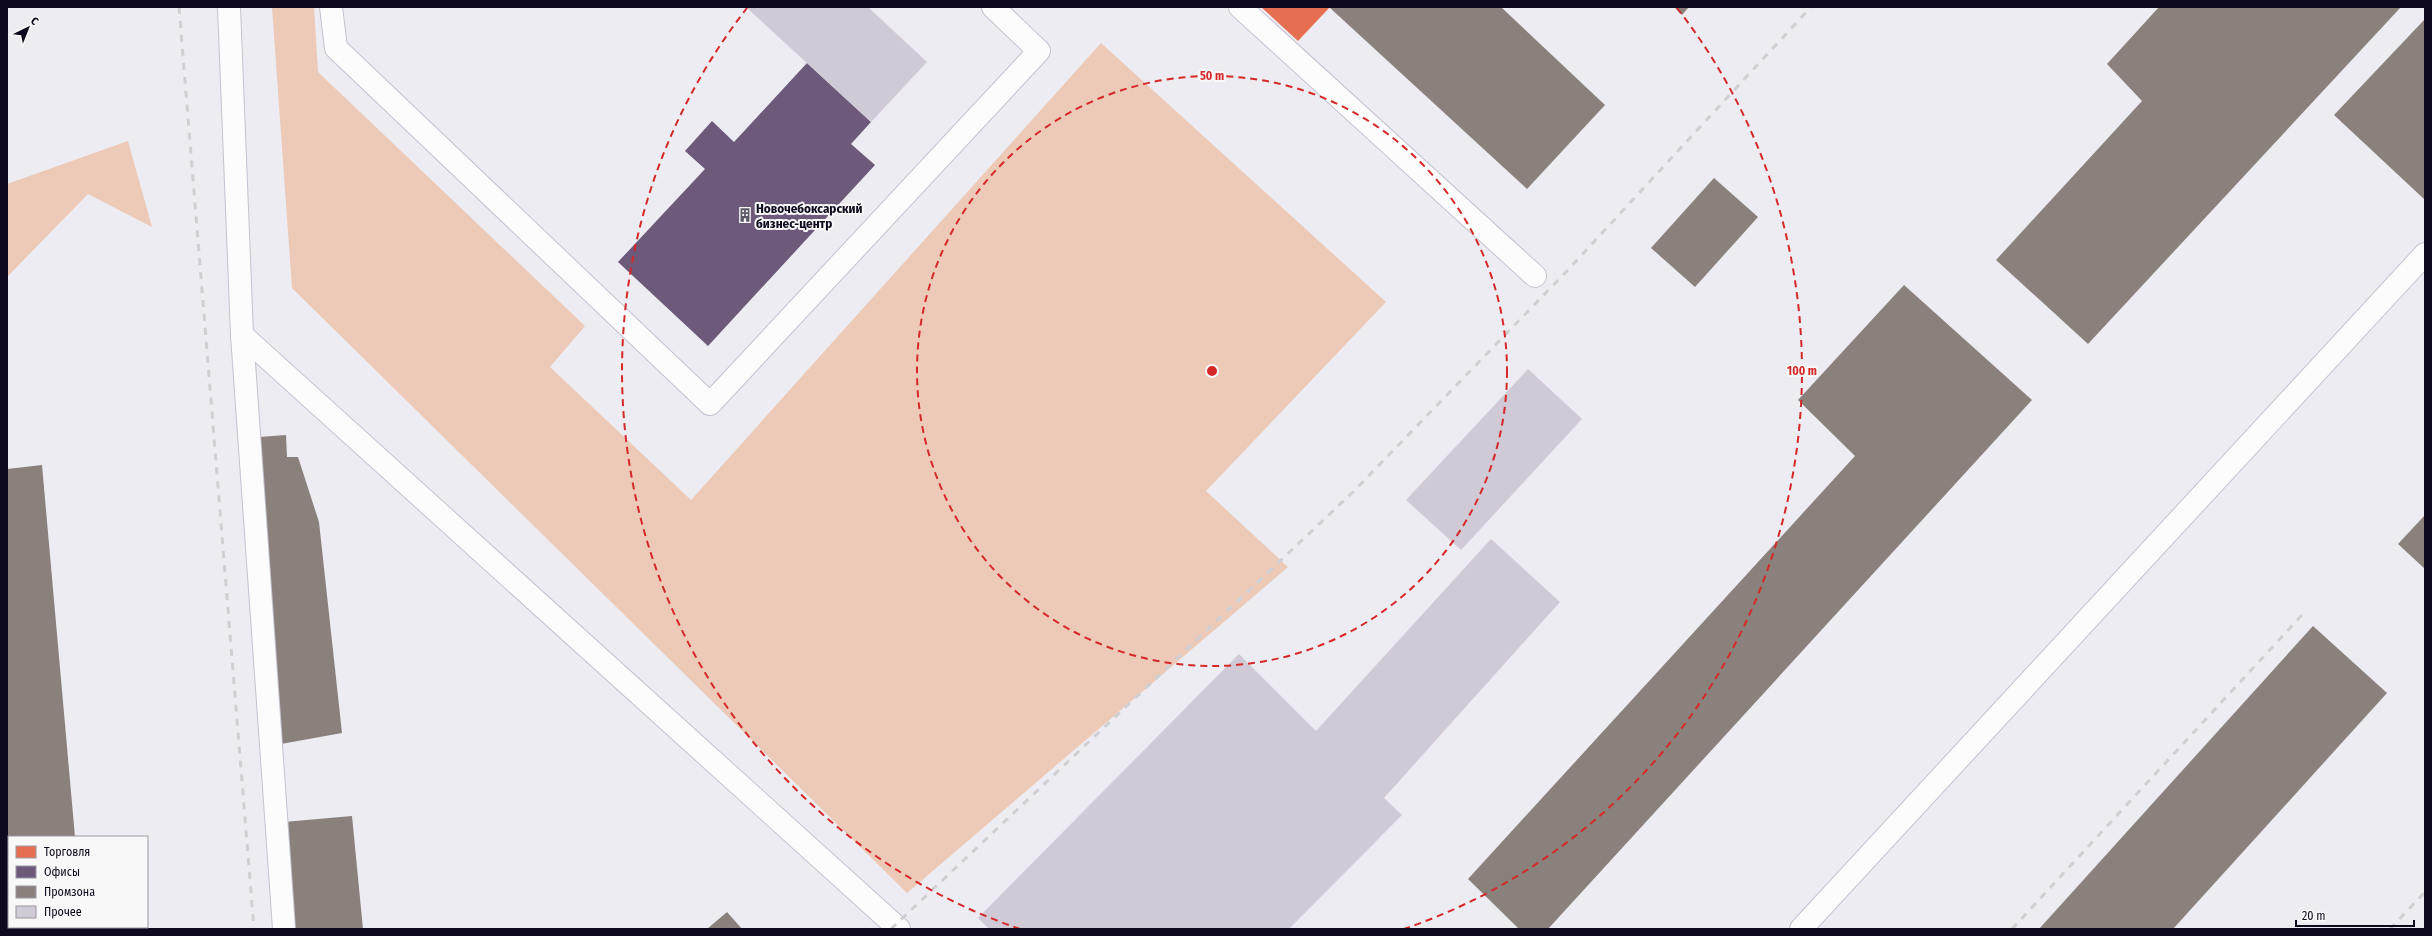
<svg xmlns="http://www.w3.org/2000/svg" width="2432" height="936" font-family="'Fira Sans Condensed',sans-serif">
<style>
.forest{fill:#eccab7}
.shops{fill:#e76f51}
.offices{fill:#6d597a}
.industry{fill:#8a817c}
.building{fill:#d0c9d6}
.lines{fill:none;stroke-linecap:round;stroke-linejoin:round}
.minor-casing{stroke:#c4c2cf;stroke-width:24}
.minor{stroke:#fcfcfd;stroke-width:22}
.rail{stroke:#d0cfd3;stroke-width:3;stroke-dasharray:7 7;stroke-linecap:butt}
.ring{fill:none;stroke:#d62828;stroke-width:2;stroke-dasharray:7 5}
.labels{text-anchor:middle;stroke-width:4;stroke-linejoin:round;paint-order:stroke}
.poi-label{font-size:13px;font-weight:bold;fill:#0f091e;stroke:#f8f8f8;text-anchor:start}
.centre{fill:#d62828;stroke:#f8f8f8;stroke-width:2}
.ring-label{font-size:12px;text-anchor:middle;font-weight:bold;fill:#d62828;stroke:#f8f8f8;stroke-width:4;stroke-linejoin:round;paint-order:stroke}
</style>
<rect width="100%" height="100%" fill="#edecf2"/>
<g class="forest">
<path d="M272 7H314L318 72 585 326 550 367 691 500 1101 43 1386 302 1206 491 1288 567 907 893 292 288Z"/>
<path d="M128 141 152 227 88 194 7 277V184Z"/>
</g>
<path class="shops" d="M1261 7H1330L1298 41Z"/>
<path class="offices" d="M807 63 871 122 851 144 875 165 708 346 618 262 705 169 685 151 712 121 734 142Z"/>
<g class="industry">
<path d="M1329 7H1501L1605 105 1527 189Z"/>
<path d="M1674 7H1689L1682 15Z"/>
<path d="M2159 7H2401L2088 344 1996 260 2142 101 2107 64Z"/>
<path d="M2425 19V198L2424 199 2334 115Z"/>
<path d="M1714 178 1758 217 1695 287 1651 248Z"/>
<path d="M1904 285 2032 400 1548 929H1519L1468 879 1855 456 1798 400Z"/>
<path d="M286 435 287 457H298L319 522 342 733 281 744 259 437Z"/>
<path d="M42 465 75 837H9V927H84V929H7V469Z"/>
<path d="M2425 515V569L2398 544Z"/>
<path d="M2313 626 2387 693 2173 929H2039Z"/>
<path d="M352 816 363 929H295L284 822Z"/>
<path d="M727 912 742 929H707Z"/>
</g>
<g class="building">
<path d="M746 7H868L927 62 871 122Z"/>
<path d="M1528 369 1582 419 1461 550 1406 500Z"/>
<path d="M1491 539 1560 602 1384 798 1402 815 1289 929H989L978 918 1239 654 1316 731Z"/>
</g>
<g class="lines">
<defs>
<g id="minor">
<path d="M229 7 242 335 284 929"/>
<path d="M331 7 336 48 710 404 1039 51 993 7"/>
<path d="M1240 7 1535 276"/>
<path d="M242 335 899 929"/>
<path d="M1801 929 2425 254"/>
</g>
</defs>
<use href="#minor" class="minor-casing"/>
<use href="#minor" class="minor"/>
<g class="rail">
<path d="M179 7 254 929"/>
<path d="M891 929 1353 492 1566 272 1811 7"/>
<path d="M2012 929 2302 615"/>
<path d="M2390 929 2425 892"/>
</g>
</g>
<g class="ring">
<circle cx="1212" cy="371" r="295"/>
<path d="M1020 929A590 590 0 0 1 747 8M1677 8A590 590 0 0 1 1404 929"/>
</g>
<defs>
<symbol id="building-bare" viewBox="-9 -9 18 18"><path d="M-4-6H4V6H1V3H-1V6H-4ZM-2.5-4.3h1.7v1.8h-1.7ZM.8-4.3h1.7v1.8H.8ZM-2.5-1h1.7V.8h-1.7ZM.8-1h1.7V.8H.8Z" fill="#5d5868" stroke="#f8f8f8" stroke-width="2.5" paint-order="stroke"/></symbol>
</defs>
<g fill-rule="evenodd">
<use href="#building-bare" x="735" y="205" width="20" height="20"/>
</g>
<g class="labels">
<g class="poi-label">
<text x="756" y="213">Новочебоксарский<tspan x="756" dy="15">бизнес-центр</tspan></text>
</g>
</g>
<circle cx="1212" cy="371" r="6" class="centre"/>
<g class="ring-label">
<text x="1212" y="80">50 m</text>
<text x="1802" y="375">100 m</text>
</g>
<rect width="2432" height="936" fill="none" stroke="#0f091e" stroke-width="16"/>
<rect x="8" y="836" width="140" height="92" fill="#f8f8f8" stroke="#9b98a1"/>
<rect x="16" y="846" width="20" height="12" fill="#e76f51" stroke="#9b98a1"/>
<text x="44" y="856" font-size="12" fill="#0f091e">Торговля</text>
<rect x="16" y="866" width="20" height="12" fill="#6d597a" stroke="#9b98a1"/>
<text x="44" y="876" font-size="12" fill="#0f091e">Офисы</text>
<rect x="16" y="886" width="20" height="12" fill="#8a817c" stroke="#9b98a1"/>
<text x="44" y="896" font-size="12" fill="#0f091e">Промзона</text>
<rect x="16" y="906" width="20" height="12" fill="#d0c9d6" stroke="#9b98a1"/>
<text x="44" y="916" font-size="12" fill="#0f091e">Прочее</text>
<g transform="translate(28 28) rotate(43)" stroke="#f8f8f8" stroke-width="3" paint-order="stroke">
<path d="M0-3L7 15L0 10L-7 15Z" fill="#0f091e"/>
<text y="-6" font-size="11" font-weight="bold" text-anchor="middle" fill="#0f091e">С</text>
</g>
<path d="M2296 920v6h118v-6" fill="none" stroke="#0f091e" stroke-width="2"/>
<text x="2302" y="920" font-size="12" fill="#0f091e" stroke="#f8f8f8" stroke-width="3" paint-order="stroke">20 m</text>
</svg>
